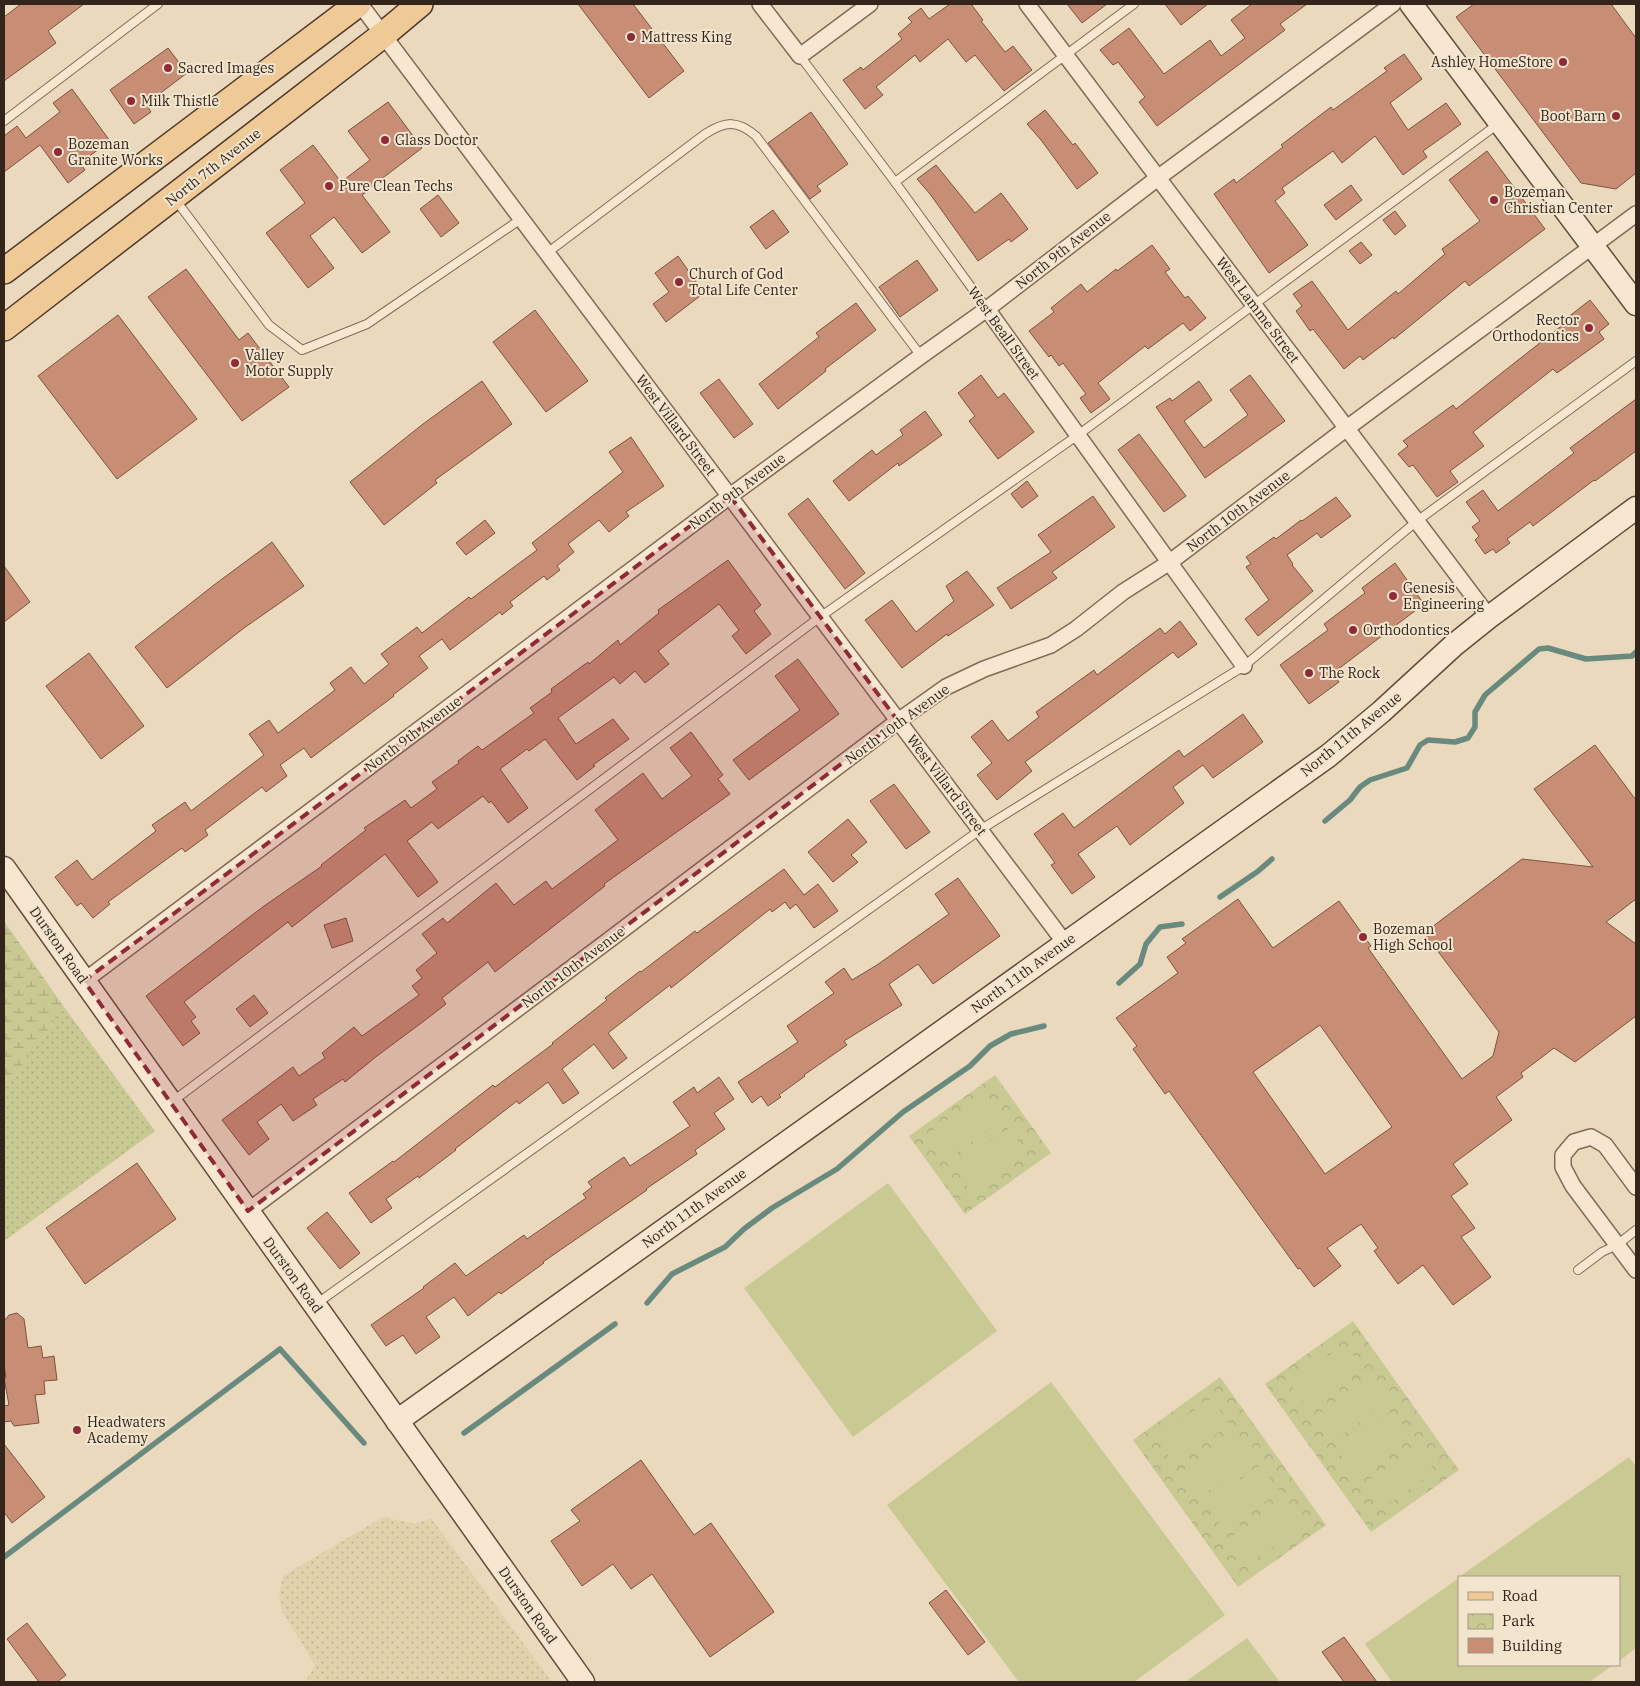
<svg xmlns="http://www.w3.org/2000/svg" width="1640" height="1686" font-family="'IBM Plex Serif',serif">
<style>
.farmland{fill:url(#farmland-dots)}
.grass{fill:url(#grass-dots)}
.wetland{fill:url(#wetland-marsh)}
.park{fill:url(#park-crowns)}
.pitch{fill:#c8c993}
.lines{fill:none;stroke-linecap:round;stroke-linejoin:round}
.stream{stroke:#698a7e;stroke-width:5.5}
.building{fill:#c88e75;stroke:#81513e;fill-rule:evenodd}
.lane-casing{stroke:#836a58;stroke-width:10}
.street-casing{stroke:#836a58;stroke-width:18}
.secondary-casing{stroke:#644b3b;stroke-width:25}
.primary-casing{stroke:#50392c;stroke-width:28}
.lane{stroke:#f7e7d0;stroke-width:8}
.street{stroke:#f7e7d0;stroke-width:15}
.secondary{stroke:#f7e7d0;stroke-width:22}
.primary{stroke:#efc996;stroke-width:25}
.marked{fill:#8f2a36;fill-opacity:0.2;stroke:#8f2a36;stroke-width:4;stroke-dasharray:10 6;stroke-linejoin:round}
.poi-dot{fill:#8f2a36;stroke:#f3e4cd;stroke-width:2}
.labels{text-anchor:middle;stroke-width:4;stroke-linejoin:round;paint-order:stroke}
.poi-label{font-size:14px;fill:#33241c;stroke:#f3e4cd;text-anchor:start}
.street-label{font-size:14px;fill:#33241c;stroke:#f3e4cd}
</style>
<defs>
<pattern id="farmland-dots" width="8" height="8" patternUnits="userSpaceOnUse" patternTransform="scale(1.25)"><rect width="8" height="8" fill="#e1d2ac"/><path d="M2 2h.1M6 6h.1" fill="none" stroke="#c2b493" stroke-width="1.8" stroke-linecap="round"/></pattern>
<pattern id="grass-dots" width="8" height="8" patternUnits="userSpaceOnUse" patternTransform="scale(1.25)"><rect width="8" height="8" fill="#c8c993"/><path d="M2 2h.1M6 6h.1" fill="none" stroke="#acac7e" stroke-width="1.8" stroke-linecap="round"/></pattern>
<pattern id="wetland-marsh" width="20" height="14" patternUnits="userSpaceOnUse" patternTransform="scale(1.25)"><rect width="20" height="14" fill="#c8c993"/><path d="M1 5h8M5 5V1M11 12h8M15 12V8" fill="none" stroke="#acac7e"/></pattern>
<pattern id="park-crowns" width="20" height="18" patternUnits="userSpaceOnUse" patternTransform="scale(1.25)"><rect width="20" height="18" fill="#c8c993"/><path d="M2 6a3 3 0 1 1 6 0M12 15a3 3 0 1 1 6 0" fill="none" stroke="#acac7e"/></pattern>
</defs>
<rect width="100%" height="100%" fill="#ebd9be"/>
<path class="farmland" d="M383 1517 416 1524 431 1518 552 1682H305L315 1665 282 1611 279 1593 283 1576Z"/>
<path class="grass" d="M64 1007 155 1131 4 1241V1091Z"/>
<path class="wetland" d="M4 921 64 1007 4 1091Z"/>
<g class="park">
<path d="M995 1075 1051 1153 965 1214 909 1136Z"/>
<path d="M1353 1321 1459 1470 1371 1532 1265 1384Z"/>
<path d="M1220 1377 1326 1525 1238 1587 1133 1440Z"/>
</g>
<g class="pitch">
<path d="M985 1093 1003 1119 948 1159 929 1133Z"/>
<path d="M1009 1128 1027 1153 972 1192 954 1167Z"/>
<path d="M888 1183 997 1331 853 1437 744 1288Z"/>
<path d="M1345 1344 1363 1369 1307 1408 1290 1383Z"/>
<path d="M1369 1378 1387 1403 1332 1442 1314 1417Z"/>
<path d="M1051 1382 1225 1615 1134 1682H1019L887 1505Z"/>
<path d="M1212 1398 1230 1425 1173 1463 1156 1437Z"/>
<path d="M1393 1411 1411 1437 1356 1476 1338 1451Z"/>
<path d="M1237 1433 1255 1459 1198 1498 1181 1472Z"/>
<path d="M1417 1446 1435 1471 1380 1510 1362 1485Z"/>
<path d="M1629 1457 1636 1467V1648L1619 1661V1577H1459Z"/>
<path d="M1261 1465 1280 1492 1223 1530 1206 1504Z"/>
<path d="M1284 1500 1303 1527 1246 1565 1229 1539Z"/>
<path d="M1459 1578V1665H1613L1589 1682H1392L1365 1644Z"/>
<path d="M1247 1638 1280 1682H1185Z"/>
</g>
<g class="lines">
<g class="stream">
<path d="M1325 821 1350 800 1360 787 1370 780 1407 768 1420 745 1428 740 1455 742 1468 738 1475 727V712L1485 695 1539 649 1548 648 1586 659 1632 656 1636 652"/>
<path d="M1220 897 1257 872 1272 859"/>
<path d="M1119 983 1140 964 1146 944 1160 927 1182 924"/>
<path d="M647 1303 672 1274 725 1247 744 1229 772 1208 837 1169 903 1112 970 1066 990 1046 1011 1034 1044 1026"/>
<path d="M464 1433 615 1324"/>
<path d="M4 1557 280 1349 364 1443"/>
</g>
</g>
<g class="building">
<path d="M21 4H84L48 31 56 43 4 81V17Z"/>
<path d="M578 4H633L684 71 649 98Z"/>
<path d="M950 4H971L983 20 981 21 1005 52 1013 46 1032 70 1004 91 975 55 966 62 948 39 920 62 915 55 876 87 883 95 865 109 843 80 861 67 863 70 902 39 898 34 912 22 908 18 921 8 929 19Z"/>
<path d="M1067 4H1107L1082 23Z"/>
<path d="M1165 4H1208L1181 25Z"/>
<path d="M1252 4H1307L1280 24 1285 30 1157 126 1139 102 1145 97 1118 62 1113 65 1100 50 1129 28 1164 74 1210 40 1221 56 1245 38 1231 20Z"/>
<path d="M1474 4H1611L1636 38V173L1616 189 1581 183 1456 17Z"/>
<path d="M168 48 187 73 146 104 151 112 134 124 110 90Z"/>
<path d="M1404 54 1422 79 1390 103 1408 130 1446 103 1461 124 1423 151 1427 157 1403 175 1375 136 1342 163 1333 151 1282 188 1285 193 1275 201 1308 245 1269 273 1214 194 1234 179 1236 183 1283 147 1281 145 1331 107 1333 110 1387 71 1384 68Z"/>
<path d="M72 89 110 141 80 163 85 170 68 183 40 145 4 172V136L17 126 26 138 60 112 53 103Z"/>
<path d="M388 102 422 148 367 190 368 191 362 195 390 232 362 253 334 217 310 236 334 268 308 288 266 233 305 203 280 170 313 145 341 182 370 160 348 131Z"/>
<path d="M1045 110 1073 145 1075 143 1098 173 1077 189 1041 140 1027 124Z"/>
<path d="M811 112 848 164 817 186 821 191 810 199 768 143Z"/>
<path d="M1487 151 1545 229 1469 286 1465 281 1394 339 1393 337 1363 360 1360 356 1344 369 1313 329 1310 331 1296 311 1302 306 1293 294 1312 281 1348 330 1396 291 1398 294 1445 254 1442 249 1480 221 1449 180Z"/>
<path d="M936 165 975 213 1001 193 1028 229 1011 242 1009 239 978 261 930 194 917 179Z"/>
<path d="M1351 185 1362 200 1336 220 1324 205Z"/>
<path d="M438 195 459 223 441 237 420 209Z"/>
<path d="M773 210 789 232 766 249 750 227Z"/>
<path d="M1395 211 1406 226 1395 235 1383 220Z"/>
<path d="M1361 242 1372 255 1360 264 1349 251Z"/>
<path d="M1152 245 1170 269 1165 272 1185 298 1188 296 1206 318 1190 331 1183 323 1148 349 1145 346 1098 383 1110 399 1091 413 1080 398 1086 394 1063 363 1059 366 1051 355 1049 357 1029 331 1054 312 1051 308 1081 284 1087 292 1116 269 1117 271Z"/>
<path d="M678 256 704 293 666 322 653 304 669 292 655 273Z"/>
<path d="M917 260 938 290 900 317 879 287Z"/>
<path d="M186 269 239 340 248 333 289 387 242 421 148 297Z"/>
<path d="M1590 300 1609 324 1599 332 1604 339 1557 373 1553 369 1473 432 1484 446 1450 471 1458 482 1437 497 1413 465 1409 467 1398 454 1408 446 1403 441 1453 405 1456 409 1569 320 1567 318Z"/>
<path d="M856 303 876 330 825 369 826 371 778 409 759 384 819 337 816 333Z"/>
<path d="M535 310 588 381 546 412 493 342Z"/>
<path d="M118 315 197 419 117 479 38 376Z"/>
<path d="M981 375 998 398 1004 393 1034 432 998 459 969 421 975 416 958 393Z"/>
<path d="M1250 375 1285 421 1205 478 1156 407 1170 398 1172 401 1199 381 1212 400 1184 421 1204 448 1248 415 1230 390Z"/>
<path d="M719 379 753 424 734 438 700 393Z"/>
<path d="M482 381 512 424 435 480 437 483 384 525 350 482 423 424Z"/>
<path d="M1636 399V451L1595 481 1594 480 1533 526 1530 522 1507 539 1510 543 1496 553 1493 549 1485 554 1475 540 1479 536 1472 527 1480 521 1466 502 1483 490 1498 511 1574 453 1570 448Z"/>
<path d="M925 411 942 435 899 466 898 463 849 501 833 481 872 450 876 455 903 435 900 430Z"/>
<path d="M1139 434 1186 496 1164 512 1118 450Z"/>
<path d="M631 437 664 486 626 512 629 516 609 532 599 520 568 544 574 552 557 566 560 570 547 580 544 576 510 602 513 606 502 615 500 612 450 650 442 639 419 656 428 668 393 695 394 696 311 758 304 748 280 765 287 776 266 792 262 787 205 830 208 835 185 852 182 848 108 902 110 904 93 918 81 903 77 906 55 877 77 860 92 880 156 831 152 825 185 802 191 811 264 755 249 734 269 720 278 733 335 690 330 683 351 667 364 684 389 664 381 654 417 627 422 633 469 597 471 599 537 550 532 543 623 472 609 452Z"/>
<path d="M1027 481 1038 496 1022 508 1011 494Z"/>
<path d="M1093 496 1115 527 1052 572 1057 578 1011 609 997 588 1051 552 1038 535Z"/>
<path d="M1336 497 1351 516 1321 538 1317 533 1287 555 1293 564 1292 565 1313 591 1258 636 1245 619 1269 600 1246 567 1251 564 1246 557 1274 537 1276 539 1301 520 1302 521Z"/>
<path d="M808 498 865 573 845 589 788 514Z"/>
<path d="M485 520 495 533 466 555 456 543Z"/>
<path d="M272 542 304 586 244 628 167 688 135 647 214 585Z"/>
<path d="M728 560 761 605 754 611 771 634 746 654 732 636 739 630 719 604 658 651 669 664 645 683 635 671 620 684 614 677 558 718 576 744 613 719 629 739 593 765 595 766 577 780 545 739 529 751 527 749 500 769 528 808 508 823 491 801 489 803 483 796 438 829 432 822 407 841 438 882 418 897 385 854 292 927 288 922 184 1002 196 1017 191 1021 200 1033 183 1046 146 996 264 906 322 866 321 865 366 830 364 828 405 800 411 808 437 789 432 782 459 763 458 761 478 746 482 750 534 713 530 708 552 692 551 689 588 662 589 664 618 640 620 645 659 613 658 610Z"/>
<path d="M1395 563 1424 604 1333 673 1339 682 1309 704 1280 665 1328 630 1324 624 1365 593 1362 588Z"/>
<path d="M4 566 30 602 4 622Z"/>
<path d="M967 571 994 605 948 636 947 634 902 668 865 620 892 600 916 632 954 601 946 586Z"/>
<path d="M1180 621 1197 644 1178 658 1173 652 1025 762 1032 771 997 800 977 775 992 763 971 737 992 720 1008 741 1039 717 1036 712 1094 670 1097 675 1160 628 1165 634Z"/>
<path d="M89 653 144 726 101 759 46 686Z"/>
<path d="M798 659 839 714 749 780 733 760 800 710 775 676Z"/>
<path d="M1243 714 1263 742 1213 778 1203 765 1173 787 1184 803 1130 845 1117 826 1078 854 1095 877 1072 894 1051 865 1055 863 1034 834 1063 813 1074 828 1179 750 1184 757Z"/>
<path d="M691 732 723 775 718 779 730 794 604 884 605 886 495 972 488 962 442 998 446 1004 424 1021 377 1056 345 1082 343 1079 313 1099 317 1105 293 1121 281 1104 257 1122 269 1139 249 1155 222 1120 293 1067 299 1076 325 1058 322 1053 354 1027 362 1036 419 995 412 986 422 978 416 970 437 953 422 934 443 918 447 923 496 883 514 905 546 881 552 889 618 840 595 810 643 773 662 799 692 776 670 748Z"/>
<path d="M1595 745 1636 800V899L1606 922 1636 944V1016L1575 1062 1554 1048 1521 1073 1523 1077 1496 1097 1512 1120 1453 1164 1468 1184 1451 1196 1475 1228 1461 1237 1491 1277 1453 1305 1423 1265 1398 1284 1374 1251 1378 1248 1361 1224 1327 1248 1341 1266 1314 1287 1300 1268 1298 1269 1169 1091 1165 1094 1133 1049 1137 1046 1116 1018 1178 973 1167 957 1186 943 1182 939 1238 899 1273 948 1339 901 1371 946 1368 948 1462 1079 1493 1056 1499 1032 1424 933 1522 859 1593 867 1534 789ZM1320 1025 1392 1127 1325 1174 1253 1072Z"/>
<path d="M894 784 930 832 906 849 870 801Z"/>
<path d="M848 819 867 842 851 855 858 862 833 882 808 852Z"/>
<path d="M784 869 804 895 818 884 838 911 814 928 796 904 790 909 785 902 772 912 770 909 671 988 670 985 608 1033 627 1058 613 1069 594 1044 562 1069 579 1093 563 1104 548 1082 519 1104 517 1101 455 1149 456 1150 419 1178 418 1176 386 1199 392 1208 371 1223 349 1193 393 1161 394 1162 493 1085 495 1087 553 1044 552 1043 607 1000 605 998 640 971 641 972 695 931 697 933Z"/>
<path d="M958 878 1000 936 933 984 918 964 889 984 902 1005 844 1041 847 1045 804 1075 805 1076 779 1095 781 1097 768 1106 761 1096 752 1103 738 1082 798 1042 787 1026 834 993 825 982 844 968 852 980 877 965 949 914 935 894Z"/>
<path d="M346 918 353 941 332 948 324 925Z"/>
<path d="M254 995 268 1013 250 1027 236 1009Z"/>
<path d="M719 1077 734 1099 714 1113 725 1129 695 1150 697 1154 646 1189 647 1190 543 1262 544 1263 501 1294 499 1292 468 1316 454 1297 426 1317 440 1337 416 1354 403 1335 386 1346 371 1325 424 1288 423 1287 455 1263 466 1276 524 1235 527 1239 586 1198 583 1194 592 1187 588 1182 624 1157 630 1166 690 1126 673 1102 694 1087 697 1093Z"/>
<path d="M137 1163 176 1219 85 1284 46 1228Z"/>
<path d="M327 1212 360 1253 340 1269 307 1228Z"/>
<path d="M17 1313 24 1319 28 1348 41 1346 43 1358 54 1356 57 1380 44 1381 45 1394 35 1395 39 1423 14 1426 11 1421 4 1422V1406L9 1405 4 1378H6L4 1364V1321L9 1315Z"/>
<path d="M4 1444 45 1497 12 1523 4 1512Z"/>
<path d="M641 1460 694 1535 711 1523 774 1612 710 1657 652 1574 631 1589 613 1564 582 1586 551 1541 580 1521 571 1510Z"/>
<path d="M946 1590 985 1642 968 1655 929 1603Z"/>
<path d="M27 1623 66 1675 57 1682H39L7 1639Z"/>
<path d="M1344 1637 1377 1682H1344L1322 1652Z"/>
</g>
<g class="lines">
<defs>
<g id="lane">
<path d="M800 56 895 182 987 309"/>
<path d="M4 121 158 4"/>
<path d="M895 182 1134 4"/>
<path d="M175 199 269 325 302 350 367 324 521 219"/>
<path d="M547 253 705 134C726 121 737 120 756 136L921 356"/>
<path d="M173 1101 820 617 1078 435 1498 124"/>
<path d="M1578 1270 1602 1252 1617 1245 1636 1230"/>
<path d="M316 1304 980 830 1244 666 1417 521 1636 361"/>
</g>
<g id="street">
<path d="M360 4 1065 943"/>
<path d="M760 4 800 56 870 4"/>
<path d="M1027 4 1489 617"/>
<path d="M987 309 1244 666"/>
<path d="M84 981 730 496 921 356 987 309 1159 177 1393 4"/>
<path d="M1636 1187 1605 1145 1591 1137 1574 1142 1563 1155V1167L1573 1186 1636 1270"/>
<path d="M248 1211 609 940 898 721 946 687 984 669 1051 645 1076 629 1123 592 1170 562 1347 428 1636 214"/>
</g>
<g id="secondary">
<path d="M1411 4 1636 304"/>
<path d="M4 868 583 1682"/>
<path d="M397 1421 1328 756 1381 712 1454 645 1489 617 1636 508"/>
</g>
<g id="primary">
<path d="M4 271 358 4"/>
<path d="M4 328 383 35 420 4"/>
</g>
</defs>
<use href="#lane" class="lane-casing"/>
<use href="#street" class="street-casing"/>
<use href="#secondary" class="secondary-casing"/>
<use href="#primary" class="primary-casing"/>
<use href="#lane" class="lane"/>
<use href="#street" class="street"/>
<use href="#secondary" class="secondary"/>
<use href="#primary" class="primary"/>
</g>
<path class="marked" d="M730 496 898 721 248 1211 84 981Z"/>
<g class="poi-dot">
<circle cx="631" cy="37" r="5"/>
<circle cx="1563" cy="62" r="5"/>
<circle cx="168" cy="68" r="5"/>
<circle cx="131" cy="101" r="5"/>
<circle cx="1616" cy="116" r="5"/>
<circle cx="385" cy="140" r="5"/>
<circle cx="58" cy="152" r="5"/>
<circle cx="329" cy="186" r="5"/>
<circle cx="1494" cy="200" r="5"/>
<circle cx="679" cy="282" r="5"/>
<circle cx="1589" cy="328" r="5"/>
<circle cx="235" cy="363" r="5"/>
<circle cx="1393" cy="596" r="5"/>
<circle cx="1353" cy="630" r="5"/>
<circle cx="1309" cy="673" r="5"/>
<circle cx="1363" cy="937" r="5"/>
<circle cx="77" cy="1430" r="5"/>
</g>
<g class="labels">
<g class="poi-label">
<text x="641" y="42">Mattress King</text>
<text x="1553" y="67" text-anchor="end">Ashley HomeStore</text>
<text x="178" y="73">Sacred Images</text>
<text x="141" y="106">Milk Thistle</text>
<text x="1606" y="121" text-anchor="end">Boot Barn</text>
<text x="395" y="145">Glass Doctor</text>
<text x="68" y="149">Bozeman<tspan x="68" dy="16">Granite Works</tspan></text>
<text x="339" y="191">Pure Clean Techs</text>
<text x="1504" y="197">Bozeman<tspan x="1504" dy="16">Christian Center</tspan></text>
<text x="689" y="279">Church of God<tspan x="689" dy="16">Total Life Center</tspan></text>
<text x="1579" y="325" text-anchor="end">Rector<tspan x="1579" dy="16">Orthodontics</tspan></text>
<text x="245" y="360">Valley<tspan x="245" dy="16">Motor Supply</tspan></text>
<text x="1403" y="593">Genesis<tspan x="1403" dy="16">Engineering</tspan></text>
<text x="1363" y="635">Orthodontics</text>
<text x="1319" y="678">The Rock</text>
<text x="1373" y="934">Bozeman<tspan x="1373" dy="16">High School</tspan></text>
<text x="87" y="1427">Headwaters<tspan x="87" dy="16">Academy</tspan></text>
</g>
<g class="street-label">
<text transform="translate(213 167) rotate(-38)" y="5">North 7th Avenue</text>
<text transform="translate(1063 250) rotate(-38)" y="5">North 9th Avenue</text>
<text transform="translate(1258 310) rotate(53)" y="5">West Lamme Street</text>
<text transform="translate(1004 333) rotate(54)" y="5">West Beall Street</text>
<text transform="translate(676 425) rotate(53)" y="5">West Villard Street</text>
<text transform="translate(737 491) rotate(-37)" y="5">North 9th Avenue</text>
<text transform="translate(1238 511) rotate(-37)" y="5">North 10th Avenue</text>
<text transform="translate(897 724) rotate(-36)" y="5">North 10th Avenue</text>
<text transform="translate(413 734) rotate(-37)" y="5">North 9th Avenue</text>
<text transform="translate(1351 734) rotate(-39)" y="5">North 11th Avenue</text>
<text transform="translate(947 785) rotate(53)" y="5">West Villard Street</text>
<text transform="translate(59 945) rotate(55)" y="5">Durston Road</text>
<text transform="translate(573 967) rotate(-37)" y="5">North 10th Avenue</text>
<text transform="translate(1023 973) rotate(-36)" y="5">North 11th Avenue</text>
<text transform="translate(694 1208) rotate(-36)" y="5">North 11th Avenue</text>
<text transform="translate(293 1275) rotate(54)" y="5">Durston Road</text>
<text transform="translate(528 1605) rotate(55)" y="5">Durston Road</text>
</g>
</g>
<rect width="1640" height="1686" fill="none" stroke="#33241c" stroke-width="10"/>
<rect x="1458" y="1576" width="162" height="90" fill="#f3e4cd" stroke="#a69786"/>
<rect x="1468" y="1592" width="25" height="8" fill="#efc996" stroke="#a69786"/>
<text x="1502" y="1601" font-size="15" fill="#33241c">Road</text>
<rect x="1468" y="1614" width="25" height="15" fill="url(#park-crowns)" stroke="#a69786"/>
<text x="1502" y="1626" font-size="15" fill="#33241c">Park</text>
<rect x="1468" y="1638" width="25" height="15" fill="#c88e75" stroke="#a69786"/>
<text x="1502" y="1651" font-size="15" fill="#33241c">Building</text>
</svg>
